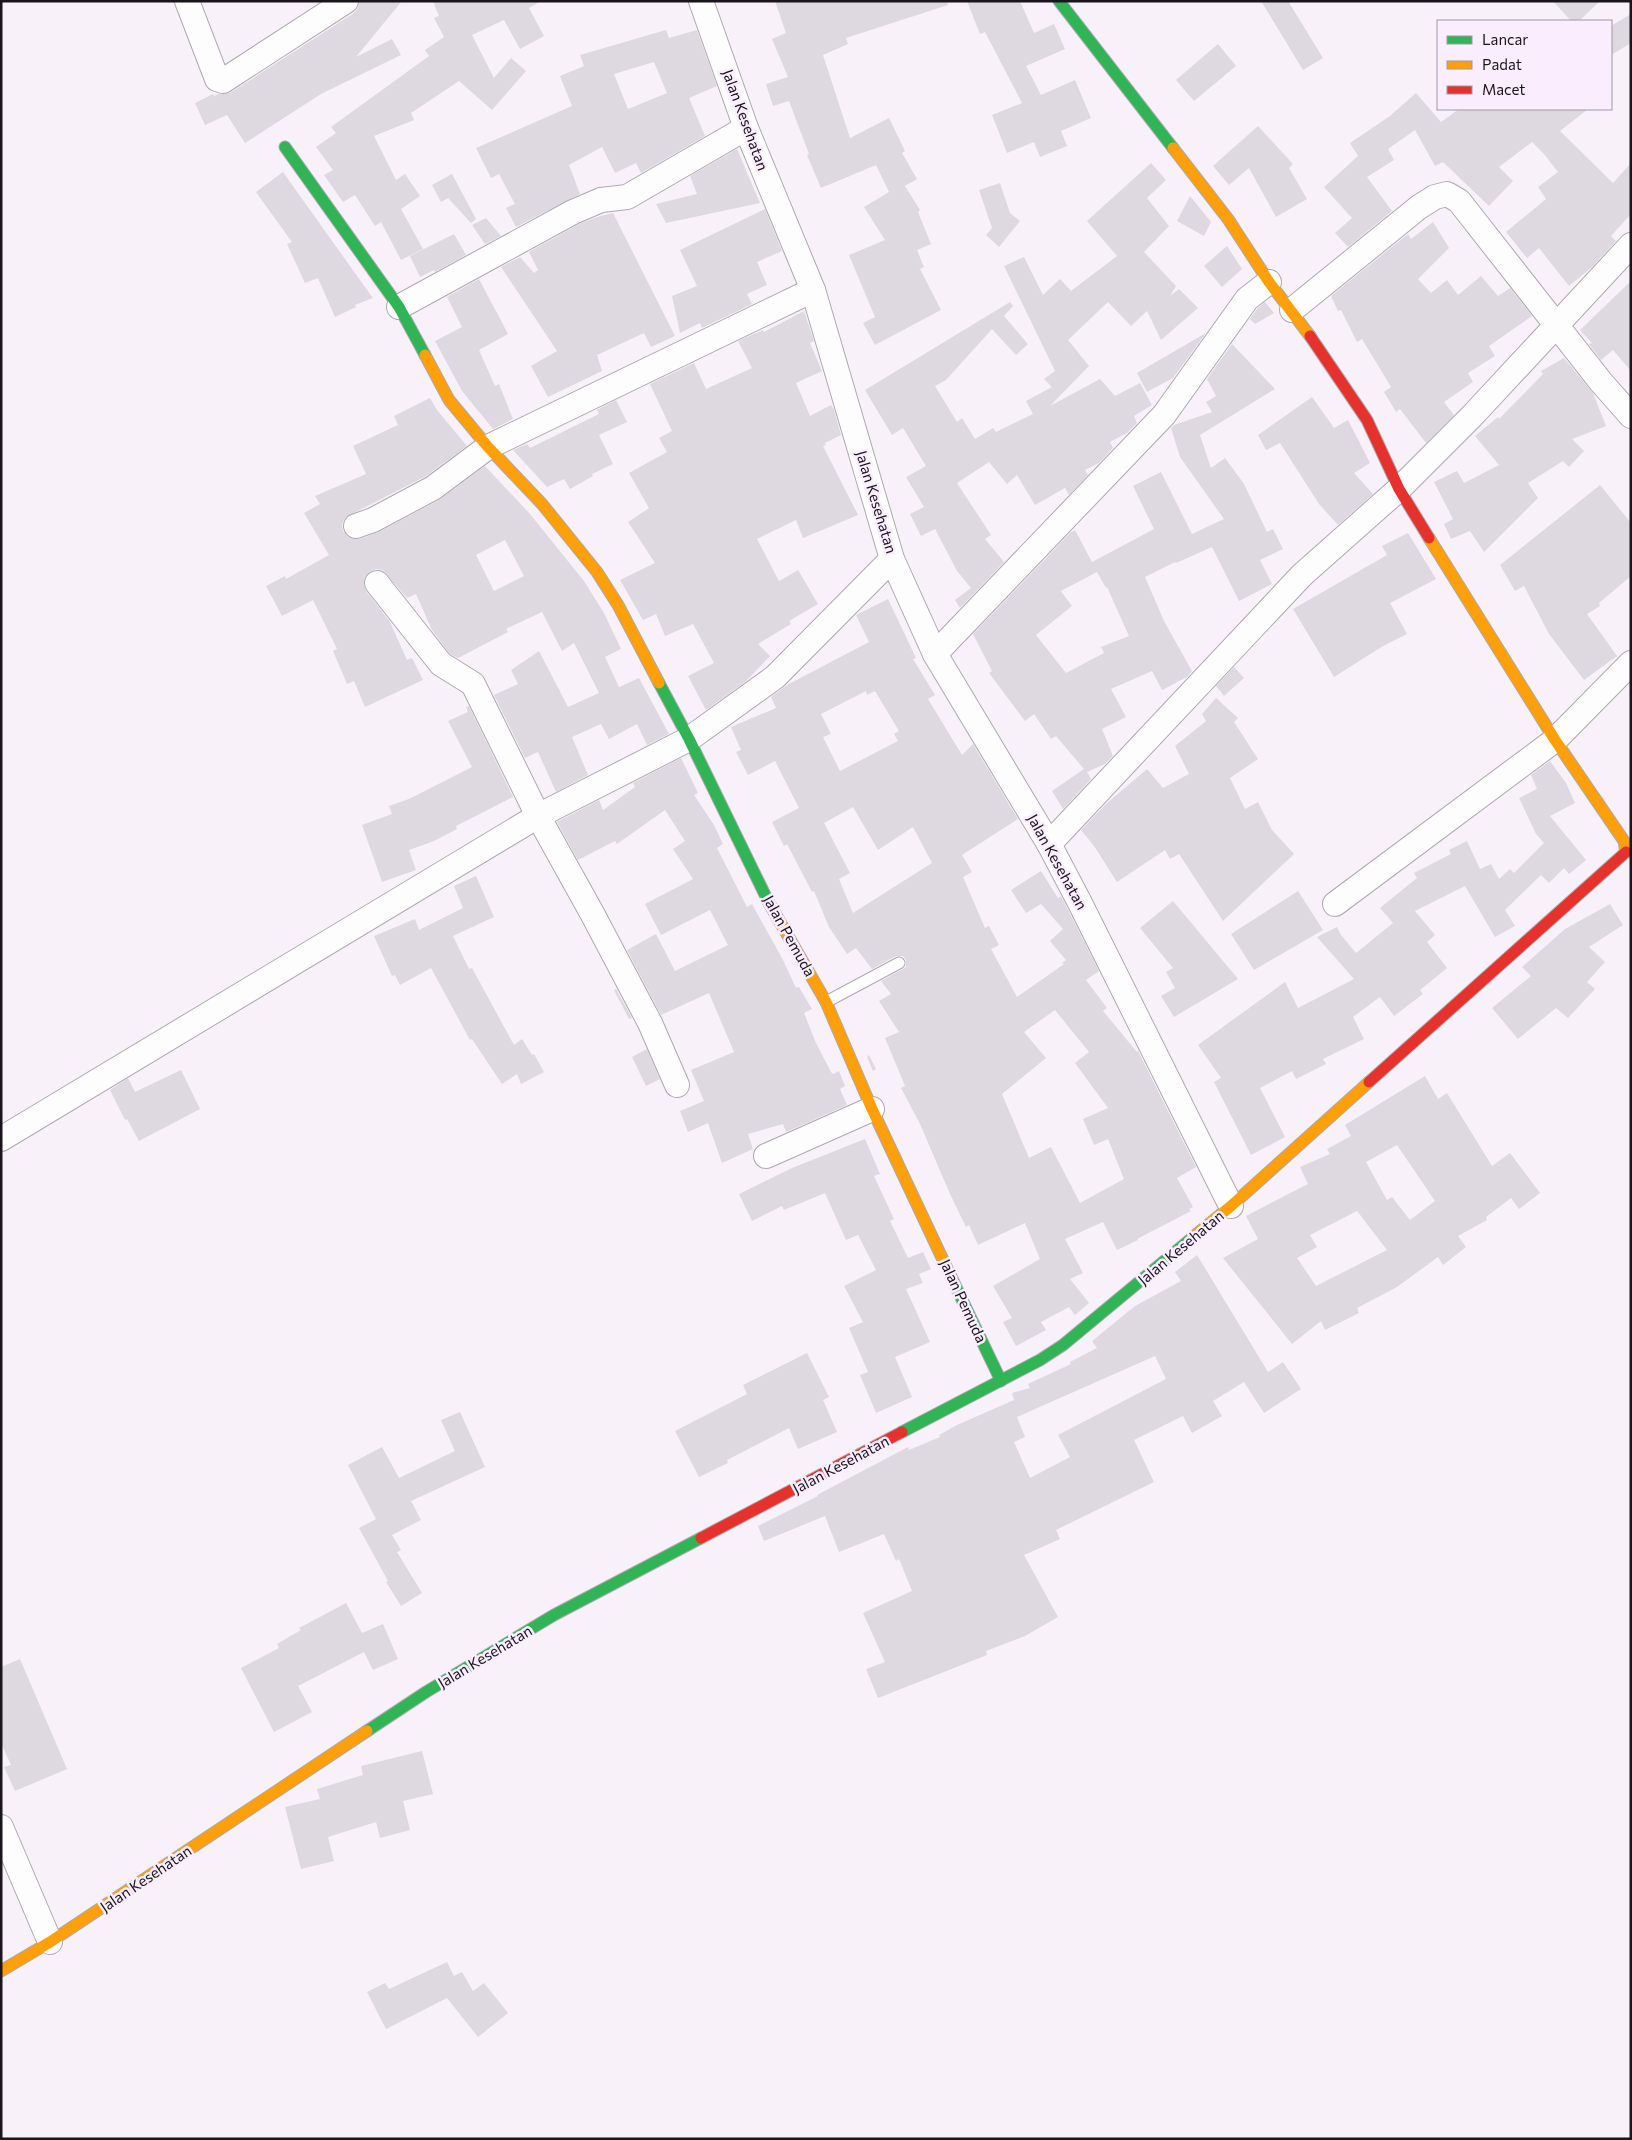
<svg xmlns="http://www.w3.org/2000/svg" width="1632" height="2140" font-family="Commissioner,sans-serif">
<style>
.building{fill:#ded8e1;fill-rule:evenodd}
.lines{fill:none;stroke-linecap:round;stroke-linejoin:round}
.lane-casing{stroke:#aea9b0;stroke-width:13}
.street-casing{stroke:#aea9b0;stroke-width:26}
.fast-casing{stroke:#aea9b0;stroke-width:13}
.slow-casing{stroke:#aea9b0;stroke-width:13}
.jam-casing{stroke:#aea9b0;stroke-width:13}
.lane{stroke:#fefdfe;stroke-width:11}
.street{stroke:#fefdfe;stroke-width:24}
.fast{stroke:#30b455;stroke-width:11}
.slow{stroke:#ff9f0a;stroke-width:11}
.jam{stroke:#e5322d;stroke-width:11}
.labels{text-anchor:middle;stroke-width:5;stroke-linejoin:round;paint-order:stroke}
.street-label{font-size:15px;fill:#1a151c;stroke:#f9edfe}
</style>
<rect width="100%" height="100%" fill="#f8f1fa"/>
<g class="building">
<path d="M360 1H402L356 57 392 39 401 55 321 94 245 143 227 115 205 125 195 103 213 94 214 96 218 94 230 93 354 13 358 8Z"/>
<path d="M433 1H541L529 8 544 36 520 49 504 20 472 35 494 78 511 58 526 71 492 110 459 81 411 113 414 120 374 136 396 180 405 174 420 196 401 209 423 249 401 260 381 222 375 226 355 195 343 202 324 175 333 170 316 147 336 133 331 127 429 56 425 50 444 37 434 18 439 16Z"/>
<path d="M775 1H947L948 5 846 38 848 44 823 55 850 138 889 118 905 151 902 153 917 179 905 186 920 210 918 212 931 244 917 250 924 267 920 269 941 310 875 345 863 323 875 317 849 255 885 240 864 207 889 192 876 165 821 188 807 155 809 154 789 101 773 106 766 84 788 77 772 39 786 33Z"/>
<path d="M967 1H1020L1034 33 1054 24 1065 49 1026 66 1041 95 1075 80 1091 118 1061 131 1067 146 1040 157 1034 142 1007 153 992 115 1022 103 985 32 980 34Z"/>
<path d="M1261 1H1288L1323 58 1303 70Z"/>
<path d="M1553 1H1600L1579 21H1571Z"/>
<path d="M1631 14V43L1611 55V26Z"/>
<path d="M666 30 669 38 697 30 717 86 689 98 705 136 641 173 636 163 615 173 602 147 569 165 580 194 516 227 506 208 515 204 499 174 491 178 476 148 572 106 560 76 584 66 580 55ZM654 62 667 93 628 109 614 74Z"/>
<path d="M1218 44 1236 66 1194 101 1176 80Z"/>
<path d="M1416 93 1441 122 1459 109H1588L1560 131 1613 183 1631 163V214L1611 236 1616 241 1592 267 1569 286 1539 248 1527 258 1506 232 1546 199 1538 187 1558 172 1544 154 1532 142 1499 167 1513 181 1489 206 1443 162 1435 166 1415 130 1388 149 1394 160 1367 177 1392 211 1348 247 1335 233 1352 218 1324 187 1358 156 1350 143 1390 116Z"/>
<path d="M1258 126 1293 164 1289 168 1307 199 1276 217 1249 168 1229 185 1213 166Z"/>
<path d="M737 149 760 203 666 223 656 204 697 194 690 176Z"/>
<path d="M1151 163 1166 180 1147 198 1169 226 1144 252 1176 286 1170 296 1179 289 1198 308 1161 340 1147 311 1131 326 1108 302 1068 340 1089 366 1050 406 1100 379 1115 396 1140 383 1152 405 1134 416 1137 423 1127 433 1110 442 1113 448 1099 463 1085 470 1088 475 1069 495 1065 488 1035 505 1017 475 1007 484 989 462 957 483 991 535 985 539 1004 562 960 608 955 600 971 588 957 571 935 529 921 536 910 514 924 507 906 477 926 466 903 428 892 435 865 390 1010 302 1013 306 1004 316 1028 344 1016 355 992 329 946 380 935 386 957 422 962 418 975 439 993 428 996 432 1033 414 1026 401 1052 387 1044 379 1055 371 1004 266 1024 257 1043 295 1060 279 1071 291 1117 256 1087 221Z"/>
<path d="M283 172 352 269 373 298 355 305 356 307 335 317 318 278 305 283 287 244 292 242 256 192Z"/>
<path d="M452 174 476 219 471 223 448 198 441 202 432 185Z"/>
<path d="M1000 183 1010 213 1020 221 999 247 986 235 992 228 979 190Z"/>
<path d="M1190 196 1211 222 1204 236 1177 221Z"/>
<path d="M765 209 782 251 757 262 767 285 747 294 752 304 702 328 700 323 680 333 672 296 697 286 680 250Z"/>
<path d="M613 213 675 336 651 347 644 333 597 355 602 371 548 397 531 366 557 351 501 267 520 257 534 273 538 270 529 252 579 224 597 217Z"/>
<path d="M486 218 501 236 485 244 472 225Z"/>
<path d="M1433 222 1449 248 1418 279 1431 293 1447 280 1458 295 1481 276 1498 296 1510 288 1532 316 1489 346 1495 356 1468 373 1473 382 1444 402 1454 415 1426 443 1400 409 1396 412 1384 392 1391 387 1362 339 1357 342 1341 310 1338 311 1331 296 1408 234 1411 239Z"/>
<path d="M454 234 466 255 435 272 434 270 420 277 410 256Z"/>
<path d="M1227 246 1242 269 1222 287 1204 266Z"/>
<path d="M479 279 508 334 479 350 495 386 499 384 513 419 493 429 462 391 435 341 462 327 447 297Z"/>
<path d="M1631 281V371L1613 350 1601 360 1589 344 1592 343 1580 330Z"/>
<path d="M1265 302 1274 313 1255 324 1250 319 1257 309Z"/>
<path d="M804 311 814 341 810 343 822 371 796 383 810 416 831 405 834 410 841 435 825 443 826 445 823 446 858 515 803 538 796 520 757 539 779 581 798 570 818 604 789 621 791 624 758 644 770 656 745 682 706 710 688 676 714 663 693 624 665 636 656 614 643 620 620 580 655 563 628 522 649 508 629 473 667 452 659 438 672 431 650 384 694 363 706 389 752 368 738 341 763 330 764 332Z"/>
<path d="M1206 333 1173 378 1147 392 1137 373Z"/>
<path d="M1232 344 1275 389 1200 435 1211 468 1225 458 1244 484 1267 532 1273 529 1283 549 1260 560 1272 584 1239 601 1212 547 1176 563 1175 562 1145 577 1164 621 1192 671 1187 677 1162 690 1152 671 1111 689 1126 717 1102 729 1113 756 1105 764 1087 772 1091 779 1063 809 1052 791 1084 769 1056 736 1051 739 1034 714 1025 721 989 673 992 671 973 634 1070 533 1075 530 1092 562 1154 529 1133 486 1161 472 1192 534 1224 519 1180 457 1171 428 1174 425 1212 412 1206 402 1216 396 1207 379ZM1097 572 1106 588 1107 587 1129 636 1101 647 1104 653 1066 673 1036 635 1072 606 1061 591Z"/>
<path d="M1564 358 1593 393 1606 426 1572 439 1584 451 1569 467 1563 461 1528 483 1538 498 1484 552 1470 531 1451 539 1444 524 1453 519 1434 482 1457 471 1464 483 1499 465 1475 436 1498 417 1499 419 1543 374 1541 371Z"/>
<path d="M1312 397 1334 428 1348 420 1370 463 1354 473 1373 494 1338 525 1319 504 1280 443 1266 450 1258 435Z"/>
<path d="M430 398 437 410 467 446 426 476 346 517 342 524 343 531 347 536 353 539H360L379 532 439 500 485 466 530 514 584 581 604 613 621 649 605 657 619 687 639 678 669 734 647 745 637 724 609 739 601 724 572 737 588 775 556 792 538 752 525 758 494 695 518 684 511 670 539 651 568 707 599 693 574 643 562 651 542 612 506 629 508 632 458 658 450 654 432 630 416 594 407 598 383 570 376 569 369 572 364 578V585L366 591 390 622 407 660 412 658 423 680 365 707 354 681 347 684 333 651 337 649 313 600 282 616 266 586 285 576 286 579 329 555 304 513 320 504 315 496 366 474 353 446 398 425 394 416ZM505 540 524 576 494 591 476 555Z"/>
<path d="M616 400 627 422 599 435 613 464 592 474 593 476 570 489 564 479 547 487 513 450 527 444 530 448 599 414 597 410Z"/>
<path d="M1600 485 1631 523V576L1599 603 1600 606 1587 614 1617 656 1584 680 1549 634 1524 586 1515 591 1500 565Z"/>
<path d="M1408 533 1436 579 1390 603 1407 634 1383 646 1334 677 1293 609 1387 555 1382 546Z"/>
<path d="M888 599 916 658 913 659 935 695 928 699 962 755 973 744 1018 819 962 855 972 872 963 877 985 928 989 926 999 945 991 949 1017 997 1064 964 1062 963 1066 960 1050 941 1063 929 1041 904 1026 913 1011 890 1041 871 1058 898 1061 896 1099 971 1086 980 1107 1008 1103 1011 1137 1052 1138 1051 1196 1167 1177 1178 1193 1207 1189 1209 1191 1211 1137 1239 1138 1240 1117 1250 1103 1222 1065 1239 1083 1273 1070 1279 1089 1303 1075 1315 1069 1307 1041 1322 1046 1330 1016 1346 1003 1322 1012 1318 993 1286 1040 1259 1025 1223 978 1245 969 1225 966 1227 950 1194 920 1124 901 1088 905 1086 885 1038 899 1032 879 1001 891 994 881 981 903 969 906 967V960L903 956H896L872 969 856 948 847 954 829 927 814 891 812 892 787 844 784 846 772 822 799 808 775 761 748 775 736 752 741 750 731 727 776 708 771 697 787 685 869 642 856 615ZM866 691 867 695 875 691 899 731 894 734 898 741 840 771 823 737 831 734 821 714ZM853 807 878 850 913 827 932 863 853 913 839 879 850 873 824 823ZM1055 1010 1089 1052 1075 1063 1108 1108 1083 1119 1094 1145 1108 1139 1124 1179 1080 1203 1051 1147 1029 1158 1002 1094 1046 1058 1024 1032Z"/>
<path d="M1234 667 1244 678 1224 696 1216 686Z"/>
<path d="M1216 698 1238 718 1234 722 1258 759 1230 778 1245 809 1258 802 1272 830 1294 854 1223 921 1179 854 1170 859 1165 850 1117 882 1094 846 1081 830 1106 804 1147 769 1163 788 1189 774 1175 746 1206 721 1202 714Z"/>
<path d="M469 706 513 797 456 826 457 829 434 841 409 850 416 870 382 882 362 825 392 814 389 806 409 799 472 767 448 721 468 712 466 707Z"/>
<path d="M681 758 698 793 694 795 714 825 723 844 717 848 747 907 752 904 783 960 796 988 799 987 812 1009 804 1013 816 1043 831 1072 833 1074 839 1071 845 1086 840 1089 847 1105 786 1132 783 1124 748 1134 753 1149 722 1163 708 1123 688 1132 680 1111 704 1101 691 1070 734 1052 709 993 661 1015 627 950 656 934 675 971 728 945 710 910 661 935 645 904 693 879 673 849 685 841 665 810 617 844 615 841 578 860 557 822 599 800 603 810 635 787 633 783Z"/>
<path d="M1550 761 1566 783 1575 803 1550 816 1586 860 1569 874 1564 868 1549 883 1541 875 1505 910 1515 926 1495 937 1465 886 1415 911 1435 935 1427 942 1447 968 1420 990 1423 994 1394 1016 1380 997 1353 1017 1364 1039 1323 1059 1326 1064 1296 1079 1292 1071 1260 1088 1285 1137 1251 1155 1214 1082 1221 1078 1198 1045 1285 982 1298 1008 1354 979 1317 937 1337 927 1341 935 1356 953 1393 923 1380 908 1417 878 1414 873 1451 854 1449 850 1467 841 1480 869 1491 864 1499 879 1510 869 1514 873 1544 843 1536 834 1519 798 1537 789 1531 775Z"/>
<path d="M476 876 494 917 453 936 469 969 472 968 514 1045 522 1039 532 1055 534 1054 544 1072 521 1084 517 1074 502 1084 472 1039 470 1040 431 968 400 985 395 975 392 976 374 936 415 919 419 930 463 908 454 886Z"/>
<path d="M1298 891 1323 930 1254 970 1231 934Z"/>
<path d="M1173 901 1238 979 1174 1017 1161 996 1175 988 1166 972 1173 968 1140 928Z"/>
<path d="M1610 904 1623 925 1589 947 1605 962 1587 982 1595 989 1568 1018 1556 1008 1518 1039 1492 1008 1531 976 1522 967 1565 929Z"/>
<path d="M616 989 632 1018 629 1019 614 990Z"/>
<path d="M647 1049 660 1079 646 1086 632 1057Z"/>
<path d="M869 1055 876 1069 873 1071 867 1057Z"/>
<path d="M181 1070 200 1109 139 1141 127 1119 125 1120 110 1090 128 1078 135 1092Z"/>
<path d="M1425 1076 1438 1099 1447 1093 1492 1166 1510 1153 1540 1193 1519 1209 1511 1198 1486 1217 1487 1220 1458 1236 1466 1247 1443 1265 1438 1257 1397 1287 1357 1308 1359 1313 1325 1330 1321 1321 1292 1344 1223 1258 1258 1239 1246 1216 1308 1184 1300 1167 1330 1154 1327 1149 1351 1136 1345 1125ZM1397 1145 1435 1201 1410 1220 1392 1197 1387 1200 1366 1162ZM1357 1211 1387 1250 1316 1286 1297 1258 1317 1247 1310 1235Z"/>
<path d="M865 1139 880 1174 874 1176 894 1219 890 1221 908 1258 923 1252 931 1269 919 1274 923 1283 906 1289 930 1342 895 1357 912 1397 876 1413 860 1375 868 1372 849 1328 863 1322 844 1286 876 1270 858 1235 846 1240 825 1193 784 1210 782 1206 752 1221 739 1194 792 1168Z"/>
<path d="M1197 1255 1268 1372 1283 1362 1301 1389 1264 1413 1244 1382 1213 1401 1222 1416 1192 1433 1183 1416 1134 1440 1154 1482 1056 1530 1060 1539 1024 1555 1058 1617 1025 1636 986 1651 987 1655 878 1698 866 1669 885 1662 863 1613 912 1591 899 1559 896 1561 884 1534 839 1552 825 1516 764 1541 758 1526 818 1496 817 1495 908 1447 909 1450 940 1437 939 1435 957 1425 1014 1400 1012 1393 1030 1388 1028 1384 1071 1364 1070 1362 1097 1348 1092 1341 1135 1306 1181 1281 1175 1272ZM1155 1356 1166 1379 1058 1435 1070 1457 1030 1478 1014 1442 1025 1437 1017 1417Z"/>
<path d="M807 1353 829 1397 823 1400 837 1432 798 1449 789 1428 727 1460 728 1463 699 1477 675 1431 747 1394 743 1385Z"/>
<path d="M460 1412 485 1467 411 1501 421 1520 392 1535 401 1550 397 1552 422 1593 401 1606 386 1582 388 1581 359 1528 376 1519 348 1465 382 1447 399 1478 455 1451 441 1420Z"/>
<path d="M346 1603 362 1633 383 1624 398 1659 373 1670 364 1652 298 1686 312 1712 274 1732 241 1668 279 1648 277 1644 301 1630 299 1628Z"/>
<path d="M20 1659 67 1769 15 1791 4 1767 11 1765 1 1743V1667Z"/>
<path d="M422 1751 433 1794 403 1801 410 1830 380 1838 376 1822 328 1837 334 1861 301 1869 285 1807 320 1799 317 1789 363 1775 361 1766Z"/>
<path d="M447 1962 454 1976 462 1972 473 1991 484 1983 508 2013 478 2037 447 1998 386 2029 367 1992 385 1983 389 1989Z"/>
</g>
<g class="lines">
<defs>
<path id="lane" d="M826 1002 899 963"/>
<g id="street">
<path d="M187 1 217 79 223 81 346 1"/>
<path d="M701 1 746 128 813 290 892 559 935 654 1049 844 1080 903 1231 1206"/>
<path d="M399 307 573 212 601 200 627 197 746 128"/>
<path d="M1292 310 1419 207 1435 197 1447 194 1459 201 1601 382 1631 416"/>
<path d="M356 526 373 520 433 488 488 447 813 290"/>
<path d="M377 583 441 664 473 684 538 816 593 915 650 1023 677 1085"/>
<path d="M935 654 1164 415 1247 299 1269 282"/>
<path d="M1049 844 1302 575 1399 489 1472 416 1631 245"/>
<path d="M1335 904 1555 740 1631 663"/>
<path d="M1 1139 538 816 689 739 775 677 892 559"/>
<path d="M766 1156 872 1109"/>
<path d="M1 1827 50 1942"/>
</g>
<g id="fast">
<path d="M1059 1 1173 148"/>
<path d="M285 147 399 307 425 355"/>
<path d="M659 683 689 739 769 903"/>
<path d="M944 1262 1001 1381"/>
<path d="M902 1432 1040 1360 1063 1345 1192 1238"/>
<path d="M367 1731 426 1692 554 1615 701 1538"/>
</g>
<g id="slow">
<path d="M1173 148 1228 219 1269 282 1310 336"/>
<path d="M425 355 449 400 488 447 542 504 597 572 618 605 659 683"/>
<path d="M1429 538 1555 740 1624 841 1626 852"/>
<path d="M769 903 826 1002 872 1109 944 1262"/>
<path d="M1192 1238 1231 1206 1369 1082"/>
<path d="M1 1971 50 1942 367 1731"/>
</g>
<g id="jam">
<path d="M1310 336 1367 420 1399 489 1429 538"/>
<path d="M1369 1082 1626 852"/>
<path d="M701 1538 902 1432"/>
</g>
</defs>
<use href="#lane" class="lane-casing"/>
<use href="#street" class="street-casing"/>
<use href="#fast" class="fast-casing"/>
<use href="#slow" class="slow-casing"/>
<use href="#jam" class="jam-casing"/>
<use href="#lane" class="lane"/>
<use href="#street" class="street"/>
<use href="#fast" class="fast"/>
<use href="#slow" class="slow"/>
<use href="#jam" class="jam"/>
</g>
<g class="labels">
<g class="street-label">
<text transform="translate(745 120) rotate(70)" y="5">Jalan Kesehatan</text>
<text transform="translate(876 502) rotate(73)" y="5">Jalan Kesehatan</text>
<text transform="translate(1057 862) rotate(61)" y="5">Jalan Kesehatan</text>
<text transform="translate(789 936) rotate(61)" y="5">Jalan Pemuda</text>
<text transform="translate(1181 1248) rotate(-40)" y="5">Jalan Kesehatan</text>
<text transform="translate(963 1301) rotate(65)" y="5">Jalan Pemuda</text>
<text transform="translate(841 1465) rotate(-28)" y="5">Jalan Kesehatan</text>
<text transform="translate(485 1657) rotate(-31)" y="5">Jalan Kesehatan</text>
<text transform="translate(146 1879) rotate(-34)" y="5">Jalan Kesehatan</text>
</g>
</g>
<rect width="1632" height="2140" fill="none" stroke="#1a151c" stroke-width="5"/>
<rect x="1437" y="20" width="175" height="90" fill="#f9edfe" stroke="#a097a4"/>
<rect x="1447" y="36" width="25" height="8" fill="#30b455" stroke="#a097a4"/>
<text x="1482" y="45" font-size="15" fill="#1a151c">Lancar</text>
<rect x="1447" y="61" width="25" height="8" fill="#ff9f0a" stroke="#a097a4"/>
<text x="1482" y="70" font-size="15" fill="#1a151c">Padat</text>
<rect x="1447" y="86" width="25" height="8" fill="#e5322d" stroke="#a097a4"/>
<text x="1482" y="95" font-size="15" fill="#1a151c">Macet</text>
</svg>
